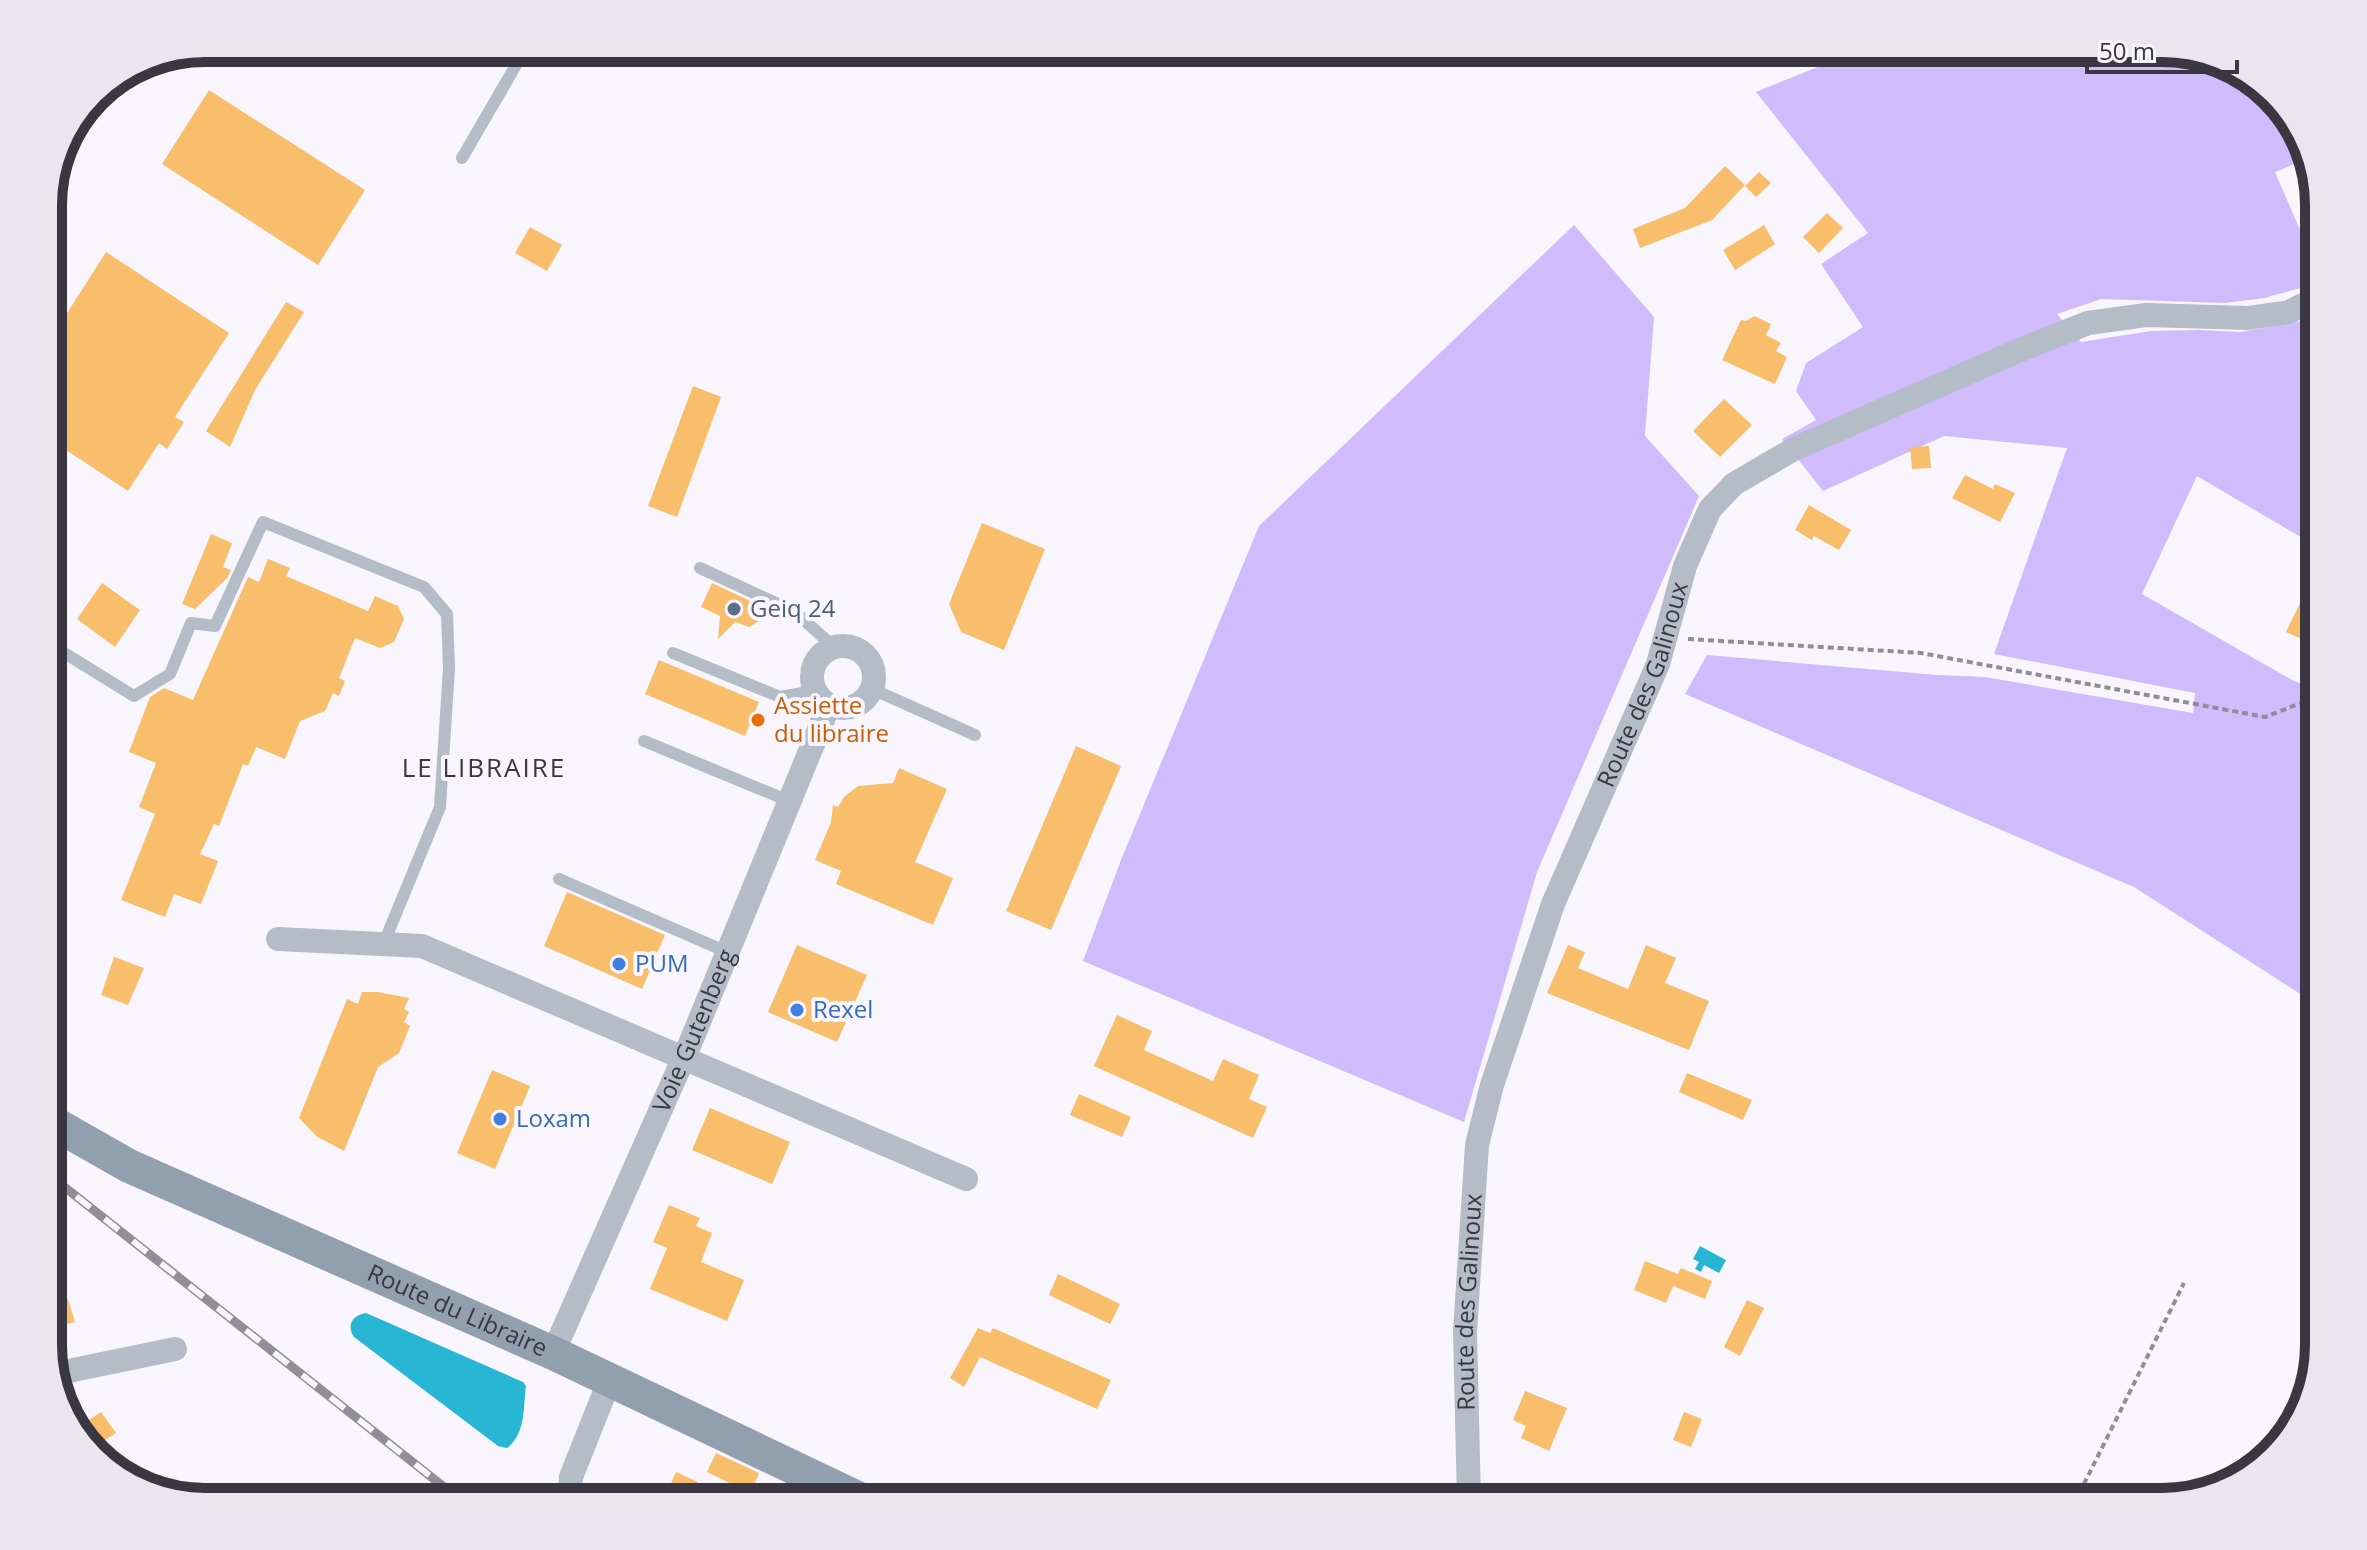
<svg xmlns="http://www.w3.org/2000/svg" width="2367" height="1550" font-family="'Open Sans',sans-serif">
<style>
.green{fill:#d0bbfd}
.water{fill:#27b6d4}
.building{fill:#f8be6c}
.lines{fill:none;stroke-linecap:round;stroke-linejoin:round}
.path{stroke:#908d97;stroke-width:4;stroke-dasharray:6 4;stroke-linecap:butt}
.service{stroke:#b3bcc7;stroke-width:12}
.minor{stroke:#b3bcc7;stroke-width:24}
.secondary{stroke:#929fae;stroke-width:34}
.rail-casing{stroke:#918e97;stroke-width:9}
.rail{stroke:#f8f6fc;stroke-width:6;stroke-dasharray:18;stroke-linecap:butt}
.service-dot{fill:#5c6f8a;stroke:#f8f6fc;stroke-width:3}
.food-dot{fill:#e8710a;stroke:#f8f6fc;stroke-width:3}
.shop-dot{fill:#3f7fe0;stroke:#f8f6fc;stroke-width:3}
.labels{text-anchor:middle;stroke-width:8;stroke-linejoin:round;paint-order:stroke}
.service-label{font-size:24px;fill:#4e5e75;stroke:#f8f6fc;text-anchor:start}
.street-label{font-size:24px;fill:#3a3642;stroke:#f8f6fc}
.food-label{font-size:24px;fill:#c56008;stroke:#f8f6fc;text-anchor:start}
.shop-label{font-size:24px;fill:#366cbe;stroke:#f8f6fc;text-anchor:start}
.neighbourhood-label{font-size:26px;letter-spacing:2px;fill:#3a3642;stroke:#f8f6fc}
.rim{fill:none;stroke:#3a3642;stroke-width:10}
</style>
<rect width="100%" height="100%" fill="#f8f6fc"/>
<g class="green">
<path d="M1865 48H2162L2249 74 2298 127 2307 159 2275 172 2319 274V283L2264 298 2225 303 2101 299 2057 314 2081 342 2151 331 2199 330 2240 332 2297 322 2319 314V532L2311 543 2197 476 2142 594 2292 680 2319 691V1006L2134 887 1685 694 1707 655 1937 675 1985 677 2193 713 2195 693 1994 654 2067 448 1944 436 1823 491 1782 439 1816 420 1796 391 1806 363 1863 327 1821 264 1868 233 1756 92Z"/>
<path d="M1574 225 1654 317 1645 436 1699 496 1537 872 1464 1122 1083 961 1121 860 1259 526Z"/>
</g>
<g class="water">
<path d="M1700 1246 1726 1260 1719 1273 1704 1265 1701 1272 1695 1269 1699 1262 1693 1259Z"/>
<path d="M366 1313 523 1382 526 1386C523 1407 526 1434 507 1448L498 1446 354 1337C346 1325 353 1315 366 1313Z"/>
</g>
<g class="building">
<path d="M209 90 365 190 318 265 162 164Z"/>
<path d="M1725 166 1745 185 1712 220 1640 248 1633 229 1685 208Z"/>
<path d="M1759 172 1771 183 1756 197 1745 186Z"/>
<path d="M1827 213 1843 228 1819 253 1803 237Z"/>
<path d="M1764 225 1775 244 1735 270 1723 250Z"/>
<path d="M530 227 562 245 547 271 515 253Z"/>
<path d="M106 252 229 333 175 417 184 422 167 449 159 443 128 491 48 438V312L62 321Z"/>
<path d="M286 302 304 312 255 390 230 447 206 431Z"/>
<path d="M1754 316 1771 324 1766 335 1781 343 1776 351 1787 357 1775 384 1722 360 1741 320 1746 321Z"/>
<path d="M693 386 721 397 677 517 648 506Z"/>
<path d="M1724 399 1752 425 1720 457 1693 431Z"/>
<path d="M1929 446 1931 468 1912 469 1910 447Z"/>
<path d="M1965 475 1993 489 1995 484 2015 493 2000 522 1952 498Z"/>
<path d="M1809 505 1851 530 1839 550 1814 536 1812 540 1795 530Z"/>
<path d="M982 523 1045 549 1004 650 961 632 949 604Z"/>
<path d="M211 534 232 543 223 567 231 570 227 578 195 609 182 604Z"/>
<path d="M268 559 290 568 286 576 368 611 375 596 398 606 404 619 394 642 380 648 355 638 339 678 345 681 339 696 333 693 325 711 300 721 285 759 256 747 248 766 243 764 219 826 214 824 200 854 218 861 201 904 174 894 165 917 121 900 155 814 139 807 156 763 129 752 150 697 164 688 193 700 248 577 259 582Z"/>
<path d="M102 583 140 610 115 647 77 619Z"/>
<path d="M712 583 761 606V620L749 627 735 622 718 639 720 616 701 607Z"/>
<path d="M2304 595 2319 602V647L2286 632Z"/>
<path d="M659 660 759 702 745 736 645 694Z"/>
<path d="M1076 746 1121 766 1051 930 1006 911Z"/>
<path d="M899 768 947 789 915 862 953 878 933 925 836 884 841 871 815 860 831 822 833 805 838 807 844 797 858 786 893 783Z"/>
<path d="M567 892 665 935 642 989 544 946Z"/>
<path d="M797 945 867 975 837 1042 768 1012Z"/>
<path d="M1568 945 1585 952 1578 968 1628 989 1646 945 1676 958 1665 983 1709 1001 1689 1050 1547 993Z"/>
<path d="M114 957 144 968 128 1005 101 995Z"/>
<path d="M362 992H378L409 998 404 1009 409 1012 404 1022 410 1026 399 1053 378 1067 344 1151 316 1136 299 1118 347 999 358 1004Z"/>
<path d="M1117 1015 1152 1031 1144 1050 1213 1081 1223 1059 1259 1075 1249 1099 1267 1107 1253 1138 1094 1066Z"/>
<path d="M492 1070 530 1086 495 1169 457 1153Z"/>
<path d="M1687 1073 1752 1100 1743 1120 1679 1092Z"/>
<path d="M1079 1094 1131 1117 1122 1137 1070 1115Z"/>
<path d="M710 1108 790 1142 772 1184 692 1150Z"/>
<path d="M669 1205 700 1218 696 1226 712 1233 701 1262 744 1280 727 1321 650 1289 667 1248 653 1242Z"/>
<path d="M1645 1261 1678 1274 1681 1268 1712 1281 1705 1299 1673 1286 1666 1303 1634 1290Z"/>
<path d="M1058 1274 1120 1304 1110 1324 1049 1295Z"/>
<path d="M68 1299 75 1322 48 1329V1304Z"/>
<path d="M1747 1300 1764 1308 1740 1356 1724 1347Z"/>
<path d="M978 1328 990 1333 993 1328 1111 1380 1097 1409 980 1357 964 1387 950 1378Z"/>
<path d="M1525 1391 1567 1408 1549 1451 1521 1438 1526 1426 1513 1420Z"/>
<path d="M101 1412 116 1433 96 1446 81 1425Z"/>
<path d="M1684 1412 1702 1419 1691 1447 1673 1440Z"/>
<path d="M716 1453 759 1473 750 1493 707 1472Z"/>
<path d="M676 1472 698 1482 689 1502H663Z"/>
</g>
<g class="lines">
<g class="path">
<path d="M1688 639 1921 653 2265 717 2314 698 2319 692"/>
<path d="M2075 1502 2184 1283"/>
</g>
<g class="service">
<path d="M462 158 526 48"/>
<path d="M700 568 795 612 834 647"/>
<path d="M48 643 134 696 170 674 191 623 215 626 263 522 424 587 447 614 449 668 440 807 383 945"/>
<path d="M673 653 780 697 814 691"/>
<path d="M872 689 975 735"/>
<path d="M644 741 789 801"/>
<path d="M559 879 727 952"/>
</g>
<g class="minor">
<circle cx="843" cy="677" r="31"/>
<path d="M278 939 422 946 966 1179"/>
<path id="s1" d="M553 1353 692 1039 829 705"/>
<path d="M54 1374 175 1349"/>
<path d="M569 1502 571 1477 610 1379"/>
<path id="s2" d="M1469 1502 1465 1332 1477 1145 1492 1085 1553 904 1658 664 1685 566 1710 509 1734 484 1794 449 2020 350 2088 323 2146 315 2248 318 2289 312 2319 297"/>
</g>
<path class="secondary" id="s3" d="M48 1120 129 1166 553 1353 866 1502"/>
<defs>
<path id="rail" d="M48 1174 463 1502"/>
</defs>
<use href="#rail" class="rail-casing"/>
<use href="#rail" class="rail"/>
</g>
<circle class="service-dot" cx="734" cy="609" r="8"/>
<circle class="food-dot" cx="758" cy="720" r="8"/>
<g class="shop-dot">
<circle cx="619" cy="964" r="8"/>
<circle cx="797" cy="1010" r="8"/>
<circle cx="500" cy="1119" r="8"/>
</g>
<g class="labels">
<g class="service-label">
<text x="750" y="617">Geiq 24</text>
</g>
<g class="street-label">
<text dy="8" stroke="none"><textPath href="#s2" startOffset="848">Route des Galinoux</textPath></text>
<text dy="8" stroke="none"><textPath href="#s1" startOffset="352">Voie Gutenberg</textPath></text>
<text dy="8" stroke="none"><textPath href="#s2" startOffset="200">Route des Galinoux</textPath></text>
<text dy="8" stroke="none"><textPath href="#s3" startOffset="452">Route du Libraire</textPath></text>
</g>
<g class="food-label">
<text x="774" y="714">Assiette<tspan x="774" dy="28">du libraire</tspan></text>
</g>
<g class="shop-label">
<text x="635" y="972">PUM</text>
<text x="813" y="1018">Rexel</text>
<text x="516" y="1127">Loxam</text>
</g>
<g class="neighbourhood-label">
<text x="484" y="777">LE LIBRAIRE</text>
</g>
</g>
<path d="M0 0H2367V1550H0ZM205 62H2162A143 143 0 0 1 2305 205V1345A143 143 0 0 1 2162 1488H205A143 143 0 0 1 62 1345V205A143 143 0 0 1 205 62Z" fill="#e9e7ed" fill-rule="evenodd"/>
<path class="rim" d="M205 62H2162A143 143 0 0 1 2305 205V1345A143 143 0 0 1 2162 1488H205A143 143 0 0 1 62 1345V205A143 143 0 0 1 205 62Z"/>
<path d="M2087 60v12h150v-12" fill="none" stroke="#3a3642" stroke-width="4"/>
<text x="2099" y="60" font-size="24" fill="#3a3642" stroke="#f8f6fc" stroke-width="6" paint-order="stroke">50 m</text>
</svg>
